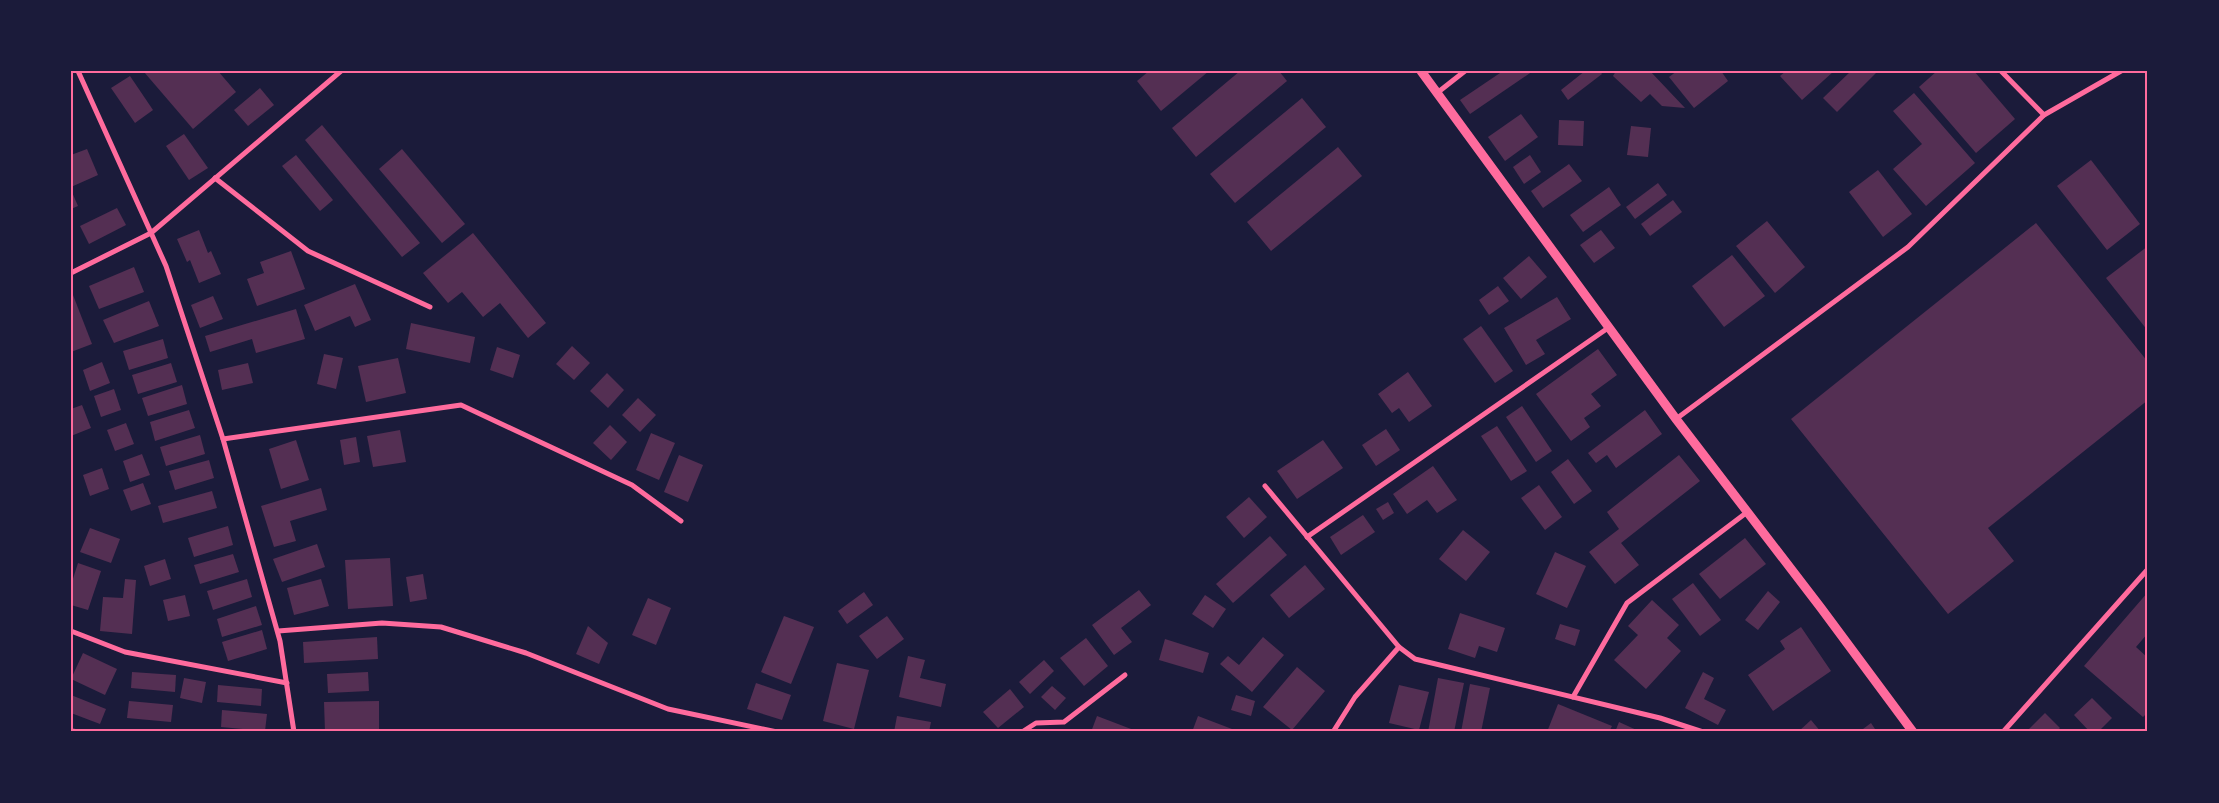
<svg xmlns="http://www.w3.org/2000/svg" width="2219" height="803" font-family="'Noto Serif',serif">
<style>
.building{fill:#542f53}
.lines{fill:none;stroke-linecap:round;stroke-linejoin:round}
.minor{stroke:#ff6b9d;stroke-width:5}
.tertiary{stroke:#ff6b9d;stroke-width:9}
.neatline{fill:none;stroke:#ff6b9d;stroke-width:2}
</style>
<rect width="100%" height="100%" fill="#1b1b3a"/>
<g class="building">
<path d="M146 71H218L236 92 193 129 144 72Z"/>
<path d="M1149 71H1209L1161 111 1137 81Z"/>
<path d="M1240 71H1279L1287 81 1196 157 1172 128Z"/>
<path d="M1503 71H1533L1470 114 1460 100Z"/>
<path d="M1585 71H1600L1602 74 1568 100 1561 90Z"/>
<path d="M1616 71H1650L1685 108 1662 106 1650 94 1641 102 1613 76Z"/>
<path d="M1677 71H1721L1728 81 1694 108 1669 77Z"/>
<path d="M1786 71H1834L1802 100 1780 76Z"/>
<path d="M1851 71H1878L1837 112 1823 98Z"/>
<path d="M1937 71H1974L2015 119 1976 153 1919 87Z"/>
<path d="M130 76 153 110 135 123 111 88Z"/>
<path d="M260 88 274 105 248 126 234 110Z"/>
<path d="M1914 93 1975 163 1926 206 1893 169 1922 144 1893 111Z"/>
<path d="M1302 98 1326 127 1235 203 1210 174Z"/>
<path d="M1521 114 1538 137 1505 161 1488 137Z"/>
<path d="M1559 120 1584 121 1583 146 1558 145Z"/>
<path d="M322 125 420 243 402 257 305 140Z"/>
<path d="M1631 126 1651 128 1648 157 1627 155Z"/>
<path d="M184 134 208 168 189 180 166 146Z"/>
<path d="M1338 147 1362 176 1271 251 1247 222Z"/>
<path d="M87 149 98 175 71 187V155Z"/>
<path d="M402 149 465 224 442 243 379 169Z"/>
<path d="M296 155 333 200 320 211 282 166Z"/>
<path d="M1530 155 1541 172 1524 184 1513 167Z"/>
<path d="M2091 160 2140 224 2107 250 2057 186Z"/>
<path d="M1569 164 1582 181 1543 208 1531 191Z"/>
<path d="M1878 170 1912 214 1883 237 1849 192Z"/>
<path d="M1658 183 1667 195 1635 219 1626 207Z"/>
<path d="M1609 187 1621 205 1583 232 1570 215Z"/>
<path d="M71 190 78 206 71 209Z"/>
<path d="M1673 200 1682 212 1650 236 1641 224Z"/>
<path d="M117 208 126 225 89 244 80 226Z"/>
<path d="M1767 221 1805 267 1775 293 1736 246Z"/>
<path d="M2036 223 2148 362V400L1988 528 2014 561 1948 614 1791 419Z"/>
<path d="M199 230 208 253 211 251 221 274 199 283 190 260 187 262 177 239Z"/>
<path d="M1601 230 1615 248 1594 263 1580 245Z"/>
<path d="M473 233 546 323 528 338 500 303 483 317 462 292 448 303 423 273Z"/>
<path d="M2148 246V331L2106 278Z"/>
<path d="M291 251 305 289 257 306 247 279 264 273 260 262Z"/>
<path d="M1732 255 1765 296 1724 327 1692 286Z"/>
<path d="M1529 256 1547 277 1521 299 1503 278Z"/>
<path d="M134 267 144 292 99 309 89 286Z"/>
<path d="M355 284 371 320 355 327 350 316 315 331 304 305Z"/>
<path d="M1498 286 1509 301 1489 315 1479 300Z"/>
<path d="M71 295H73L92 344 71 352Z"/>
<path d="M213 296 223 319 200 328 191 305Z"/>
<path d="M1557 297 1571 319 1536 340 1545 354 1526 365 1504 328Z"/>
<path d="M149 301 159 326 114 343 103 320Z"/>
<path d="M296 309 305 339 256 353 252 339 210 352 205 336Z"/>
<path d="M411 323 475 337 470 363 406 349Z"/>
<path d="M1481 326 1513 371 1495 383 1463 339Z"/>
<path d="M163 339 168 358 129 370 123 351Z"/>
<path d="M572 346 590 363 574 380 556 364Z"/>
<path d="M497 347 520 355 513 378 490 370Z"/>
<path d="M1598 349 1617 375 1591 394 1601 406 1584 418 1590 427 1571 441 1536 394Z"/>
<path d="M324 354 343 358 336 389 317 384Z"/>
<path d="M398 358 406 393 366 402 358 366Z"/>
<path d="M102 362 110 383 90 391 83 370Z"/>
<path d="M171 363 177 382 138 394 132 375Z"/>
<path d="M248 363 253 383 222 390 218 370Z"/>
<path d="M1408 372 1432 406 1409 422 1399 408 1392 413 1378 394Z"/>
<path d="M607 373 624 390 608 408 590 391Z"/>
<path d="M182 385 187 404 148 416 142 398Z"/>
<path d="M114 389 121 410 101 417 94 396Z"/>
<path d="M638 398 656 415 640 432 622 415Z"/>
<path d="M82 405 91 428 71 436V409Z"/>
<path d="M1522 406 1552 451 1536 462 1506 417Z"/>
<path d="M189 410 195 428 155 441 150 422Z"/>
<path d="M1645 410 1662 434 1616 468 1607 455 1596 463 1588 453Z"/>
<path d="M126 423 134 444 115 451 107 430Z"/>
<path d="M610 425 627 442 611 460 593 443Z"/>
<path d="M1497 426 1527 471 1511 481 1481 436Z"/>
<path d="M1386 429 1400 450 1376 466 1362 445Z"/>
<path d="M400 430 406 462 373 467 367 436Z"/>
<path d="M651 433 675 443 659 480 636 470Z"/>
<path d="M200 435 205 454 166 466 160 447Z"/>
<path d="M356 437 360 462 344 465 340 440Z"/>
<path d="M296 440 309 480 281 489 269 449Z"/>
<path d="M1323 440 1343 468 1297 499 1277 471Z"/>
<path d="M142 454 150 475 130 482 123 461Z"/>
<path d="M679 455 703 465 688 502 664 492Z"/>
<path d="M1679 455 1700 481 1621 543 1639 565 1615 584 1589 552 1619 529 1607 512Z"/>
<path d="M1568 459 1592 491 1574 504 1551 472Z"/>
<path d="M209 460 214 478 175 490 169 471Z"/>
<path d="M1433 466 1457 500 1437 513 1427 500 1407 514 1393 494Z"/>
<path d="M102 468 109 489 90 496 83 475Z"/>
<path d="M143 483 151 504 131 511 123 490Z"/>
<path d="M1539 485 1562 517 1545 530 1521 498Z"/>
<path d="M321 488 327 510 290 521 296 541 274 547 261 506Z"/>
<path d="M212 491 217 508 163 523 158 506Z"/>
<path d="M1249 497 1267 517 1244 538 1226 517Z"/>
<path d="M1388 502 1394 513 1383 520 1376 509Z"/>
<path d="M1363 515 1375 532 1341 555 1330 537Z"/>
<path d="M228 526 233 545 194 557 188 538Z"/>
<path d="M90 528 120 539 111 563 80 552Z"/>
<path d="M1463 530 1490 552 1466 581 1439 559Z"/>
<path d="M1270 536 1287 555 1233 603 1216 584Z"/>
<path d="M1745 538 1766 564 1720 599 1699 574Z"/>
<path d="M317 544 325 567 282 582 273 559Z"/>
<path d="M1555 552 1586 566 1567 608 1536 594Z"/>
<path d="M233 554 239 572 200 584 194 565Z"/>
<path d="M390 558 393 606 348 609 345 560Z"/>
<path d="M165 559 171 579 150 586 144 566Z"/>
<path d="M78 563 101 571 88 610 71 605V585Z"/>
<path d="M1305 565 1325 589 1289 618 1270 595Z"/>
<path d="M423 574 427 599 410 602 406 577Z"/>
<path d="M125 579 136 580 132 634 100 631 103 597 123 598Z"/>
<path d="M247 579 252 597 213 610 207 591Z"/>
<path d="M321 579 329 606 294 615 287 588Z"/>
<path d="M1693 583 1721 620 1700 636 1672 599Z"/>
<path d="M1139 590 1151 605 1121 628 1132 642 1114 655 1092 625Z"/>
<path d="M1768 591 1780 602 1758 630 1745 620Z"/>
<path d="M864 592 873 605 847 624 838 611Z"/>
<path d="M2148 592V633L2136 647 2148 658V712L2143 717 2084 666Z"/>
<path d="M185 595 190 616 168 621 163 600Z"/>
<path d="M1205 595 1226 609 1213 628 1192 614Z"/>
<path d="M648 598 671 608 656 645 632 635Z"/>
<path d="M1652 600 1679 625 1667 638 1681 651 1646 689 1614 660 1638 635 1628 626Z"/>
<path d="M256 606 262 625 222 637 217 619Z"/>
<path d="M1460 613 1505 628 1497 652 1479 646 1475 658 1448 649Z"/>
<path d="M784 616 814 627 791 684 761 672Z"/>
<path d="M887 616 904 639 877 659 859 636Z"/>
<path d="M1560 624 1580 630 1575 646 1555 639Z"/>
<path d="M588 626 608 643 599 664 576 654Z"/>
<path d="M1801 627 1831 671 1773 711 1748 675 1785 649 1780 641Z"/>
<path d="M262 630 267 649 228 661 222 642Z"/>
<path d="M377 637 378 659 304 663 303 642Z"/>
<path d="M1263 637 1284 655 1252 692 1220 664 1228 656 1239 665Z"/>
<path d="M1086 638 1108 666 1084 686 1060 658Z"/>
<path d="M1165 639 1209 653 1203 673 1159 660Z"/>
<path d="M83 653 117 669 105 695 71 679Z"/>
<path d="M908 656 925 660 920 678 946 684 941 707 899 697Z"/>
<path d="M1044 660 1054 671 1030 694 1019 682Z"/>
<path d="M837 663 869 670 854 729 823 721Z"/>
<path d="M1297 667 1325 691 1292 730 1263 707Z"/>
<path d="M132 672 176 675 175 692 131 688Z"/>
<path d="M368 672 369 691 328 693 327 674Z"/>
<path d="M1703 672 1714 678 1704 699 1726 710 1718 725 1685 708Z"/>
<path d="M184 678 206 682 202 703 180 698Z"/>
<path d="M1438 678 1464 683 1454 732H1428Z"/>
<path d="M756 683 791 695 782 720 747 709Z"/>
<path d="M1470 684 1490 688 1481 732H1461Z"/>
<path d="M218 685 262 689 261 706 217 702Z"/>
<path d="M1399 685 1429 692 1419 730 1389 723Z"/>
<path d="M1052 686 1066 698 1055 710 1041 697Z"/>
<path d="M1010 689 1024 707 998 728 983 712Z"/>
<path d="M71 695 106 709 100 724 71 713Z"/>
<path d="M1236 695 1255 701 1251 716 1231 710Z"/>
<path d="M2092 698 2112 718 2098 732H2090L2074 715Z"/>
<path d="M129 701 173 705 171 722 127 718Z"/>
<path d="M379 701V730L325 732 324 702Z"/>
<path d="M1558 704 1612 726 1609 732H1547Z"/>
<path d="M222 710 267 714 265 731 221 727Z"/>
<path d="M2045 713 2060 728 2056 732H2026Z"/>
<path d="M897 716 931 722 929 732H894Z"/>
<path d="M1097 716 1139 732H1091Z"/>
<path d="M1198 716 1232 729 1231 732H1192Z"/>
<path d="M1811 720 1821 732H1798Z"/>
<path d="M1619 722 1641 732H1615Z"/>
<path d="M1871 723 1877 732H1859Z"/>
</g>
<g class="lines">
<g class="minor">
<path d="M78 71 166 266 223 439 280 641 294 732"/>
<path d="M2001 71 2044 115"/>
<path d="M1437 93 1465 71"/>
<path d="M215 178 308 251 430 307"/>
<path d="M71 273 151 233 341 71"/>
<path d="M1676 419 1908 247 2044 115 2121 71"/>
<path d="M223 439 461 405 632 485 681 521"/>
<path d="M1265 486 1399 647 1415 659 1660 718 1703 732"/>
<path d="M1307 537 1608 328"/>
<path d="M71 631 125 652 287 683"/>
<path d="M278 631 382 623 441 627 526 653 668 709 777 732"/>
<path d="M1573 697 1627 603 1746 513"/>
<path d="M71 731 80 732"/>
<path d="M1022 732 1036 723 1064 722 1125 675"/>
<path d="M1333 732 1355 697 1399 647"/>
<path d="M2003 732 2148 569"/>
</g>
<path class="tertiary" d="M1421 71 1676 419 1821 608 1913 732"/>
</g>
<rect width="2219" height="803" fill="none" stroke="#1b1b3a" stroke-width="145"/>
<rect x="72" y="72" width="2074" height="658" class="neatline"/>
</svg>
